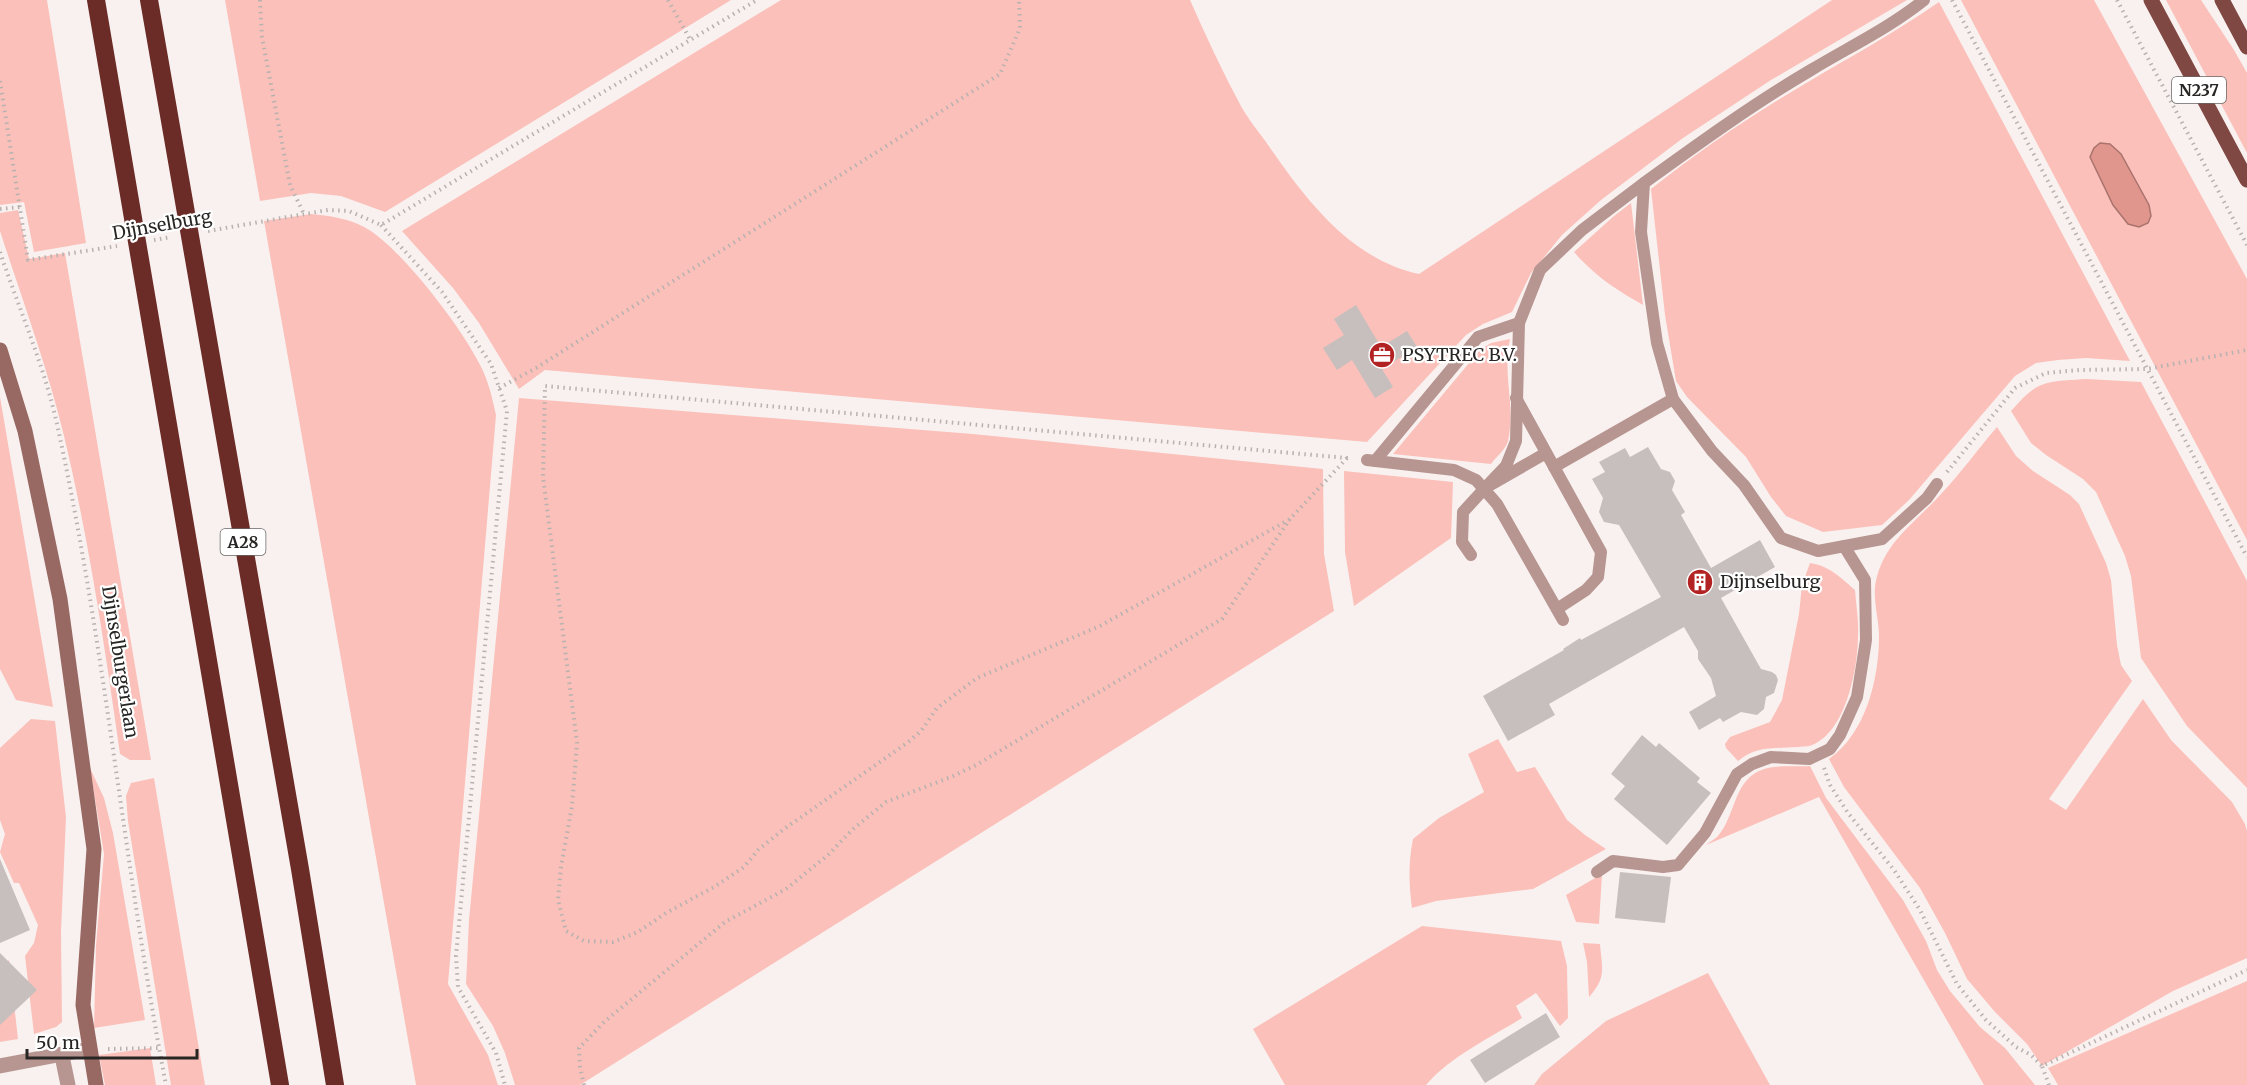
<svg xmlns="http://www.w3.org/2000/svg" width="2247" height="1085" font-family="Merriweather,serif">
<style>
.green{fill:#fbc0b9;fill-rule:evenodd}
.water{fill:#e1968d;stroke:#aa746e;stroke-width:1.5}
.building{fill:#c6bfbe}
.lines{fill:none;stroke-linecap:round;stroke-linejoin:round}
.path{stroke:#b7b1b0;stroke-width:4;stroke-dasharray:1.5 4.5;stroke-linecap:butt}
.service{stroke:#b79691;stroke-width:12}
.minor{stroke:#b79691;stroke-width:15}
.secondary{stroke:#986863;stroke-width:15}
.primary{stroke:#804842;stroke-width:15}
.motorway{stroke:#6b2b26;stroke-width:18}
.labels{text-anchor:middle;stroke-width:4.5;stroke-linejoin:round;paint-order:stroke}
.shield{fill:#fff;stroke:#686766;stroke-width:1.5}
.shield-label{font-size:16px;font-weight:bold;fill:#282625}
.street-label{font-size:18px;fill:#282625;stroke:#fff}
.poi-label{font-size:18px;fill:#282625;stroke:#fff;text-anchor:start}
</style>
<rect width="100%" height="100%" fill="#f9f1f0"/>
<g class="green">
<path d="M0 0H47L86 243 34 252 24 202 0 205Z"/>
<path d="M225 0H731L385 212 341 196 311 193 260 201Z"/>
<path d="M781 0H1190C1206 36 1223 73 1242 108 1249 120 1258 131 1266 142 1304 197 1349 259 1419 274L1832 0H1907L1771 80 1683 138 1601 200 1562 235 1531 273 1512 312 1483 324 1466 335 1367 442 545 370 519 389 479 323 453 288 402 231Z"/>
<path d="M1961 0H2094L2247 279V540ZM2090 157 2151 216 2148 223 2139 227 2128 224 2113 205Z"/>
<path d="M2166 0H2201L2234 50 2247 73V153Z"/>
<path d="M1939 2 2130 361 2086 358 2058 360 2036 363 2015 376 1909 500 1882 525 1823 532 1786 516 1771 497 1746 457 1687 397 1676 381 1665 315 1651 189C1693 156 1737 125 1783 97 1835 65 1889 37 1939 2Z"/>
<path d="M1631 203 1643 305C1615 289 1595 276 1574 252L1614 216Z"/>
<path d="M18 210 29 259 65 253 151 760H130L120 754C105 648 89 540 64 436 47 366 22 299 0 231V213Z"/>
<path d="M311 214C329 216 348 218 364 227 399 245 461 327 479 363 488 379 492 397 496 415L448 984 488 1055 498 1085H416L264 221Z"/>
<path d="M1510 339C1502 372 1516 408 1508 441 1506 449 1496 457 1491 464L1393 454 1480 350 1491 343Z"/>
<path d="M2086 379 2141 382 2247 581V788L2187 726 2141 658 2131 576 2125 556 2096 492 2083 479 2046 455 2031 443 2011 411C2039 379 2045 382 2086 379Z"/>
<path d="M0 397 53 707 16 700 0 669Z"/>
<path d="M519 398 973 434 1323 469 1324 554 1334 611 580 1085H515L505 1053 493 1026 466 984 469 920Z"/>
<path d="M1997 427 2016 456 2033 471 2070 495 2079 504 2106 563 2111 580 2117 645 2121 665 2132 681 2049 799 2066 810 2143 699 2171 740 2232 802 2245 824 2247 831V958L2173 991 2042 1066 2027 1044 1995 1012 1967 979 1945 933 1920 888 1844 787 1829 759C1866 733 1879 679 1879 636 1879 618 1872 598 1876 581 1884 542 1916 522 1941 494 1961 473 1978 449 1997 427Z"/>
<path d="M1344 471 1453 482 1451 538 1354 606 1345 552Z"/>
<path d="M1810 563C1830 566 1841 578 1855 590 1856 605 1859 621 1858 636 1858 668 1846 732 1812 745 1808 747 1803 746 1799 747 1774 749 1758 745 1738 761L1726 748 1725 744 1730 737 1770 722 1782 700 1799 614 1802 585Z"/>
<path d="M31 719 55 721 66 817 61 932 62 1022 56 1027 34 1034 25 956 34 943 38 925 19 883H14L0 852 5 834 0 820V748Z"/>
<path d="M1498 739 1517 772 1535 767 1567 820 1585 835 1606 849 1533 889 1436 901 1412 908C1409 885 1408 863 1413 839L1439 818 1484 792 1468 754Z"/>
<path d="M1810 766 1826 798 1903 900 1926 941 1937 970 1950 991 1980 1027 2005 1048 2035 1085H1984L1819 797 1706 845C1709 842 1714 840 1717 837 1735 818 1733 783 1759 771 1772 764 1795 767 1810 766Z"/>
<path d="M90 768 104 798 113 833 145 1020 94 1028 96 945 104 854Z"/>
<path d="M154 778 205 1085H171L128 821 126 796 131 783Z"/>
<path d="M1602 874 1599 924 1576 922 1566 895Z"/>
<path d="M1422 926 1561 941 1567 966 1568 1018 1560 1026 1536 993 1516 1006 1522 1018C1490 1038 1451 1056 1426 1085H1285L1253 1029Z"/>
<path d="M1583 943 1600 944C1602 969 1607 977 1589 997L1587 962Z"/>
<path d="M9 960 18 1039 0 1042V970Z"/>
<path d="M1708 973 1770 1085H1534L1542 1074 1606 1021Z"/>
<path d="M2247 981V1085H2058L2048 1068Z"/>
<path d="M150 1048 156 1085H105L99 1055Z"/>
</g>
<path class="water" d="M2100 143 2110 144 2121 154 2149 205 2151 216 2148 223 2139 227 2128 224 2113 205 2090 157 2094 148Z"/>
<g class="building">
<path d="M1356 305 1381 347 1407 331 1417 347 1382 369 1393 387 1375 398 1352 360 1337 370 1323 348 1344 335 1334 319Z"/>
<path d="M1648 447 1661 469 1670 472 1675 481 1672 490 1685 512 1681 515 1711 568 1760 540 1775 567 1721 598 1761 669 1772 672 1776 675 1778 680 1774 693 1766 697 1764 709 1757 715 1741 712 1723 722 1720 718 1699 730 1689 712 1716 696 1711 678 1698 659V651L1684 627 1549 704 1555 715 1508 741 1483 696 1564 650 1563 649 1580 638 1581 640 1661 597 1619 525 1604 522 1599 512 1603 498 1592 479 1605 472 1599 462 1625 448 1630 457Z"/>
<path d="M1642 735 1656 747 1659 743 1700 778 1697 782 1711 793 1667 845 1614 799 1625 786 1611 774Z"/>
<path d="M0 859 30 930 0 943Z"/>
<path d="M1620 872 1671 877 1665 923 1615 918Z"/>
<path d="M0 953 37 990 0 1025Z"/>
<path d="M1546 1013 1560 1037 1485 1083 1470 1060Z"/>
</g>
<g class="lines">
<g class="path">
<path d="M260 0 262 37 290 185 304 214"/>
<path d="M668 0 691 41"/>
<path d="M1952 0 2247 557"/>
<path d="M2117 0 2247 245"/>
<path d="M0 81 28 260 117 246"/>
<path d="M0 209 20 207"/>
<path d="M381 225 442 292 491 364 507 411 456 956 458 987 496 1053 505 1085"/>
<path d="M208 231 328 210 349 211 381 225 757 0"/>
<path d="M154 240 171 237"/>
<path d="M0 252C19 309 44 365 57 424 105 643 124 866 166 1085"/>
<path d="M499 388 536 368 1000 74 1020 28 1019 0"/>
<path d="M1347 458 1290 519 1100 626 977 678 937 708 921 731 907 743 784 829 758 850 744 867 714 887 666 913 638 932 613 942 584 941 566 931 558 900 561 867 572 806 577 743 543 477 545 386 1347 458 1351 459"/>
<path d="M1947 472 2015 388 2046 373 2079 370 2147 369 2247 350"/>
<path d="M1824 768 1830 785 1848 813 1894 870 1920 910 1957 984 1986 1020 2016 1047 2031 1055 2042 1066"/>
<path d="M108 1049 159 1048"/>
<path d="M584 1085 580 1067 579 1048 604 1022 725 922 786 889 828 855 853 829 886 802 951 777 976 765 1222 619 1290 519"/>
<path d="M2049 1085 2042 1066 2247 970"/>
</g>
<g class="service">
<path d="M1924 0C1889 28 1849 47 1811 70 1753 104 1698 144 1644 183L1641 232 1657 343 1673 399 1712 451 1744 485 1781 538 1818 551 1882 539 1927 498 1937 484"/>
<path d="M1516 398 1601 552 1598 577 1586 590 1557 609"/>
<path d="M1367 460 1454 470 1476 480 1497 504 1563 620"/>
<path d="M1375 461 1478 337 1519 323"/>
<path d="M1554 467 1673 399"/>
<path d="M1485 488 1506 466 1516 441 1519 323 1540 270 1582 230 1644 183"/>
<path d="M1471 555 1462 542 1463 512 1485 488 1546 453"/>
<path d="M1597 872 1613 861 1663 867 1678 865 1705 833 1737 774 1752 764 1771 757 1809 759 1830 749 1840 735 1857 697 1866 640 1865 580 1844 546"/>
</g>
<g class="minor">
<path d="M62 1056 68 1085"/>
<path d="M0 1066 89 1049"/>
</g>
<path class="secondary" d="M0 350 25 431 60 599 94 849 83 1005 96 1085"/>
<g class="primary">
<path d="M2151 0 2247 180"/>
<path d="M2222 0 2247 47"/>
</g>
<g class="motorway">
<path d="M96 0 280 1085"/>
<path d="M149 0 300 869 335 1085"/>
</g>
</g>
<defs>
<symbol id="office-disc" viewBox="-11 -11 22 22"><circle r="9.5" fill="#b32222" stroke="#fff"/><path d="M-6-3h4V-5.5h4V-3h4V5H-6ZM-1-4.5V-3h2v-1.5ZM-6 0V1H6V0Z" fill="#fff"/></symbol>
<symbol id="building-disc" viewBox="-11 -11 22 22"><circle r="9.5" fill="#b32222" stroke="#fff"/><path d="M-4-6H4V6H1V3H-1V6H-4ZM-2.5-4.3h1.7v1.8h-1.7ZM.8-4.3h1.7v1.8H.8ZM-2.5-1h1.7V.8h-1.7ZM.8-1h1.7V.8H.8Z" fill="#fff"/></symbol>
</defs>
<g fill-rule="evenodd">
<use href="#office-disc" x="1367" y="340" width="30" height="30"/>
<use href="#building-disc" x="1685" y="567" width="30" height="30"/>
</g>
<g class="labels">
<g class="shield">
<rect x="2172" y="77" width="54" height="26" rx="4.5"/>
<rect x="220.5" y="529" width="45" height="26" rx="4.5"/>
</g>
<g class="shield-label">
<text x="2199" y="96">N237</text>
<text x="243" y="548">A28</text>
</g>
<g class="street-label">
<text transform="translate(162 225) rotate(-10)" y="6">Dijnselburg</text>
<text transform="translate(120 662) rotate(81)" y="6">Dijnselburgerlaan</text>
</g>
<g class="poi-label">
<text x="1402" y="361">PSYTREC B.V.</text>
<text x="1720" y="588">Dijnselburg</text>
</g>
</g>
<path d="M27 1049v9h170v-9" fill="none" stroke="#282625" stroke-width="3"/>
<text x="36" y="1049" font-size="18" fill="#282625" stroke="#ffffff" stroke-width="4.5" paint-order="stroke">50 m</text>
</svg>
